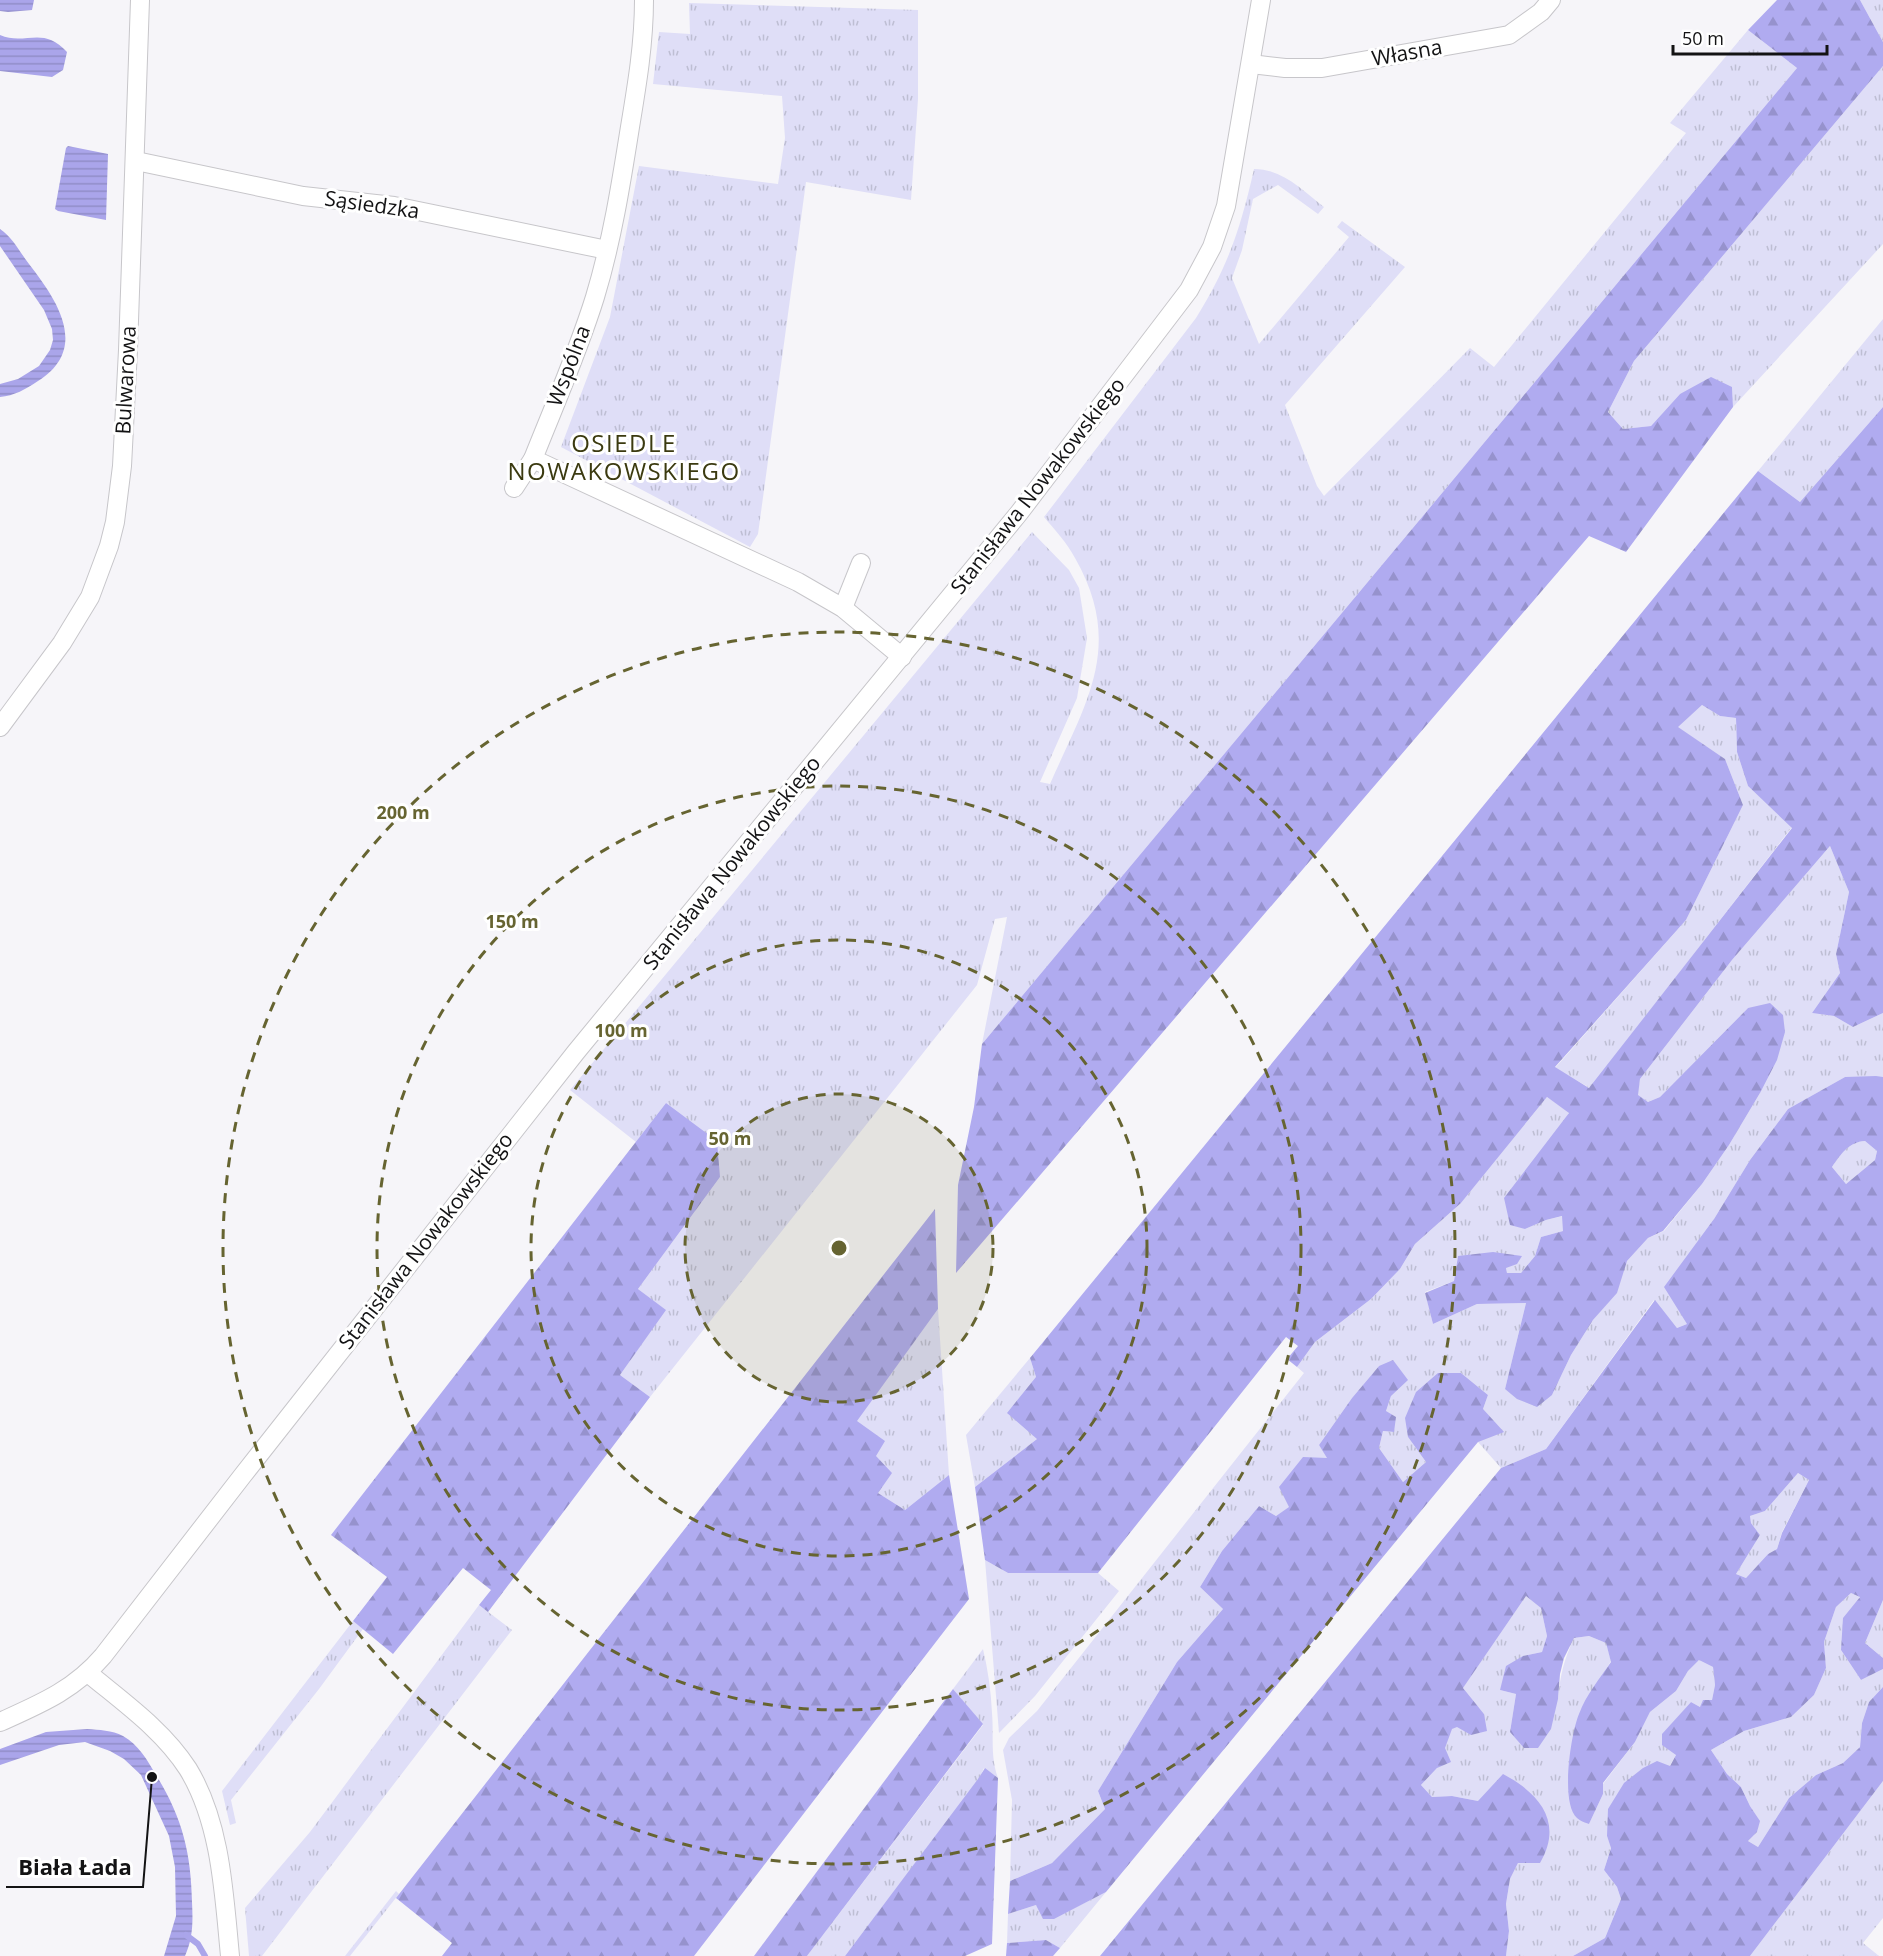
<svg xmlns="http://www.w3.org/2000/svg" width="1883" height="1956" font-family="'Open Sans',sans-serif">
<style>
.grass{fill:url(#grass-tufts)}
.forest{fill:url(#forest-firs);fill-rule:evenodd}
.water{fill:url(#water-rules)}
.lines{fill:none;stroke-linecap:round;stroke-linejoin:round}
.stream{stroke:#aaa5ea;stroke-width:6}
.street-casing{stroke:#c7c6ca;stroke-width:20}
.street{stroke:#fff;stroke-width:18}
.ring{fill:none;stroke:#666431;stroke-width:3;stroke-dasharray:10 8}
.labels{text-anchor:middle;stroke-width:6;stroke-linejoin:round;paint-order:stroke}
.street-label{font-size:21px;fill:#131314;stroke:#fff}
.quarter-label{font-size:24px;letter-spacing:1.5px;fill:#3b3a10;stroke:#fff}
.centre{fill:#666431;stroke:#fff;stroke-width:3}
.ring-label{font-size:18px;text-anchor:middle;font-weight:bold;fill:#666431;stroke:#fff;stroke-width:6;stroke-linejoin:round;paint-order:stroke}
.leader{fill:none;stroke:#131314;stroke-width:2}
.callout-dot{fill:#131314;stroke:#fff;stroke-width:2}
.callout-label{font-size:22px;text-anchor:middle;font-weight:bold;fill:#131314;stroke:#fff;stroke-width:6;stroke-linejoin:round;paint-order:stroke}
</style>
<defs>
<pattern id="grass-tufts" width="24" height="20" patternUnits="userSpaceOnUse" patternTransform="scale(1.5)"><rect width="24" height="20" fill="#dfdef7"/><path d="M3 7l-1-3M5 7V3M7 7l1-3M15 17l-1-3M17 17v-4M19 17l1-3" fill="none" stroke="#bebed3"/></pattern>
<pattern id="forest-firs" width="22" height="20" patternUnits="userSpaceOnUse" patternTransform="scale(1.5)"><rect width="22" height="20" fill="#b0abf0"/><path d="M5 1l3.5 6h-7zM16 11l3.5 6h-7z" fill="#9692cd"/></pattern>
<pattern id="water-rules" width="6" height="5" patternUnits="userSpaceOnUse" patternTransform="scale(1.5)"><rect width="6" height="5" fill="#aaa5ea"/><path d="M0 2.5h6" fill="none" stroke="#918dc8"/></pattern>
</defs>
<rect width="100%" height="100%" fill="#f6f5f9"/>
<g class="grass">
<path d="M1860 0H1883V42Z"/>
<path d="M689 3 918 10V99L911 200 806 182 758 534 750 547 561 447 610 317 639 166 778 184 785 138 782 96 653 84 659 32 690 34Z"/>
<path d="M1748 30 1797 68 982 1044 1007 917 995 919 977 985 650 1397 620 1375 665 1310 638 1289 720 1177 666 1103 636 1142 570 1090 1032 532 1069 570 1079 588 1087 638 1077 698 1040 782 1050 784C1086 702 1125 646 1075 558 1067 543 1055 530 1044 517L1196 318C1228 267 1241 227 1254 169 1283 169 1302 190 1324 207L1318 214 1278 185 1253 199 1242 250 1232 278 1259 344 1349 237 1337 227 1342 221 1405 267 1285 405 1317 486 1324 496 1470 348 1494 367 1686 133 1670 123Z"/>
<path d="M1883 66V244L1733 407 1732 387 1680 394 1651 426 1623 429 1608 412 1634 361Z"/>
<path d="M1883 319V407L1800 502 1758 471Z"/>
<path d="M1702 705 1720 716 1736 718 1737 752 1748 786 1792 827 1590 1088 1555 1068 1686 920 1743 805 1725 759 1677 727Z"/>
<path d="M1830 846 1849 892 1836 954 1840 973 1812 1013 1834 1016 1853 1027 1883 1013V1077H1845L1788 1109 1750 1160 1714 1219 1687 1324 1677 1328 1654 1300 1546 1449 1501 1468 1478 1442 1483 1409 1488 1395 1461 1373 1408 1437 1426 1462 1403 1482 1379 1448 1383 1431 1393 1432 1386 1411 1391 1396 1379 1366 1352 1398 1319 1445 1328 1458 1290 1507 1276 1516 1259 1506 1222 1551 1200 1587 1223 1609 1177 1662 1098 1791 1105 1809 1052 1863 1010 1881 1012 1800 1003 1750 1009 1738 1037 1711 1304 1373 1297 1367 1315 1342 1371 1299 1400 1269 1415 1244 1461 1203 1547 1097 1569 1112 1525 1229 1546 1220 1563 1216V1231L1541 1237 1535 1256 1521 1273H1507L1506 1268 1458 1256 1454 1281 1425 1292 1433 1324 1477 1304 1526 1303 1505 1389 1552 1395 1571 1355 1593 1320 1616 1293 1626 1262 1648 1238 1664 1231 1702 1184 1729 1145 1760 1093 1748 1008 1660 1097 1648 1102 1637 1095 1640 1079 1732 960Z"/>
<path d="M1865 1141 1877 1151 1875 1160 1846 1184 1832 1167C1841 1154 1849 1142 1865 1141Z"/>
<path d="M938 1309 949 1475 905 1510 878 1493 876 1456 856 1421Z"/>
<path d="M1030 1358 1036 1377 1037 1439 975 1487 966 1435Z"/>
<path d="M1798 1473 1809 1480 1782 1532 1777 1549 1768 1554 1746 1578 1736 1574 1760 1535 1751 1523 1750 1516 1765 1511Z"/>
<path d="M985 1560 1008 1573H1098L1119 1591 1035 1696 999 1733Z"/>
<path d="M1851 1593 1860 1596 1841 1650 1861 1680 1883 1669V1687L1869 1702 1862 1723 1860 1747 1843 1763 1816 1775 1789 1798 1758 1847 1748 1841 1757 1832 1759 1820 1750 1806 1741 1787 1727 1774 1711 1750 1744 1731 1791 1717 1814 1695 1826 1668 1824 1642 1836 1607Z"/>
<path d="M1526 1596 1541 1607 1547 1636 1542 1652 1523 1656 1500 1690 1516 1694 1510 1732 1558 1699C1560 1676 1564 1659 1574 1638L1589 1636 1606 1643 1611 1661 1580 1712 1589 1824 1603 1794V1784L1635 1742 1650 1712 1676 1691 1688 1671 1699 1660 1713 1667 1715 1685 1712 1700 1700 1707 1691 1702 1663 1734 1676 1755 1669 1767 1607 1836 1611 1847 1604 1870 1617 1887 1621 1899 1605 1938 1573 1956H1506L1509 1931 1506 1904 1510 1879 1518 1863H1540L1478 1801 1452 1796 1432 1797 1421 1785 1437 1768 1451 1729 1484 1714 1462 1689Z"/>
<path d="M1883 1600V1658L1865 1643Z"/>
<path d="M479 1605 512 1630 262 1956H249L245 1908 310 1832Z"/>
<path d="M353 1621 363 1629 319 1689 231 1800 236 1823 230 1825 222 1791Z"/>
<path d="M983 1649C988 1670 991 1691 992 1713 994 1736 990 1756 998 1778L984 1768 979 1779 845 1956H807L983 1725 953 1689Z"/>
<path d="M1883 1781V1918L1863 1943 1879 1956H1750Z"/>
<path d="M396 1891 399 1894 350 1956H345Z"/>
<path d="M1106 1892 1060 1948 1046 1940 1007 1943 1008 1914 1036 1905 1053 1919Z"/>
</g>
<g class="forest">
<path d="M1777 0H1860L1883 42V66L1634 361 1608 412 1623 429 1651 426 1680 394 1711 377 1732 387 1733 407 1626 552 1589 536 956 1273 958 1185 974 1107 982 1044 1797 68 1748 30Z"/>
<path d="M1883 407V1013L1853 1027 1834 1016 1812 1013 1840 973 1836 954 1849 892 1830 846 1732 960 1640 1079 1638 1095 1648 1102 1660 1097 1748 1008 1770 1003 1783 1015 1785 1032 1777 1060 1760 1093 1729 1145 1702 1184 1663 1231 1648 1238 1627 1261 1617 1293 1593 1320 1571 1355 1552 1395 1537 1407 1517 1399 1505 1389 1526 1303 1477 1304 1433 1324 1425 1293 1454 1281 1458 1256 1493 1252 1522 1256 1517 1264 1506 1268 1507 1273H1521L1535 1256 1541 1237 1563 1231 1562 1216 1546 1220 1525 1229 1510 1225 1504 1198 1569 1113 1547 1097 1461 1203 1415 1244 1400 1269 1371 1299 1315 1342 1297 1367 1287 1359 1298 1346 1286 1337 1098 1573H1008L985 1560 975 1487 1037 1439 1007 1413 1036 1377 1030 1358 1758 471 1800 502ZM1702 705 1720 716 1736 718 1737 752 1748 786 1792 828 1589 1088 1555 1067 1686 920 1743 805 1725 759 1678 727Z"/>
<path d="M1876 1076 1883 1077V1600L1865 1643 1883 1658V1669L1861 1680 1841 1650 1843 1618 1860 1597 1851 1593 1836 1607 1824 1642 1826 1668 1814 1695 1791 1717 1744 1731 1711 1750 1727 1774 1741 1787 1750 1806 1760 1821 1757 1832 1748 1841 1758 1847 1789 1798 1816 1775 1843 1763 1860 1747 1862 1723 1869 1702 1883 1687V1781L1750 1956H1573L1605 1938 1621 1899 1617 1887 1604 1870 1611 1848 1607 1836 1608 1809 1624 1783 1643 1768 1657 1761 1670 1766 1676 1755 1662 1745V1734L1691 1702 1700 1707 1703 1700H1712L1715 1685 1713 1667 1699 1660 1688 1671 1676 1691 1650 1712 1635 1742 1603 1783V1794L1589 1824C1586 1823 1580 1821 1577 1818 1560 1803 1571 1733 1579 1714 1586 1695 1600 1678 1611 1662L1606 1643 1589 1636 1574 1638 1564 1658 1560 1674 1558 1699 1551 1729 1538 1748H1524L1510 1732 1516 1694 1500 1690 1506 1666 1523 1656 1542 1652 1547 1636 1541 1608 1526 1596 1463 1688 1484 1714 1487 1731 1471 1735 1457 1727 1452 1729 1445 1748 1451 1762 1437 1768 1421 1785 1432 1797 1452 1796 1478 1801 1503 1774C1539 1793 1564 1822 1540 1863H1518L1510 1879 1506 1904 1509 1931 1506 1956H1100L1501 1468 1546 1449 1655 1300 1677 1328 1687 1324 1664 1287 1714 1219 1750 1160 1788 1109 1845 1077ZM1865 1141 1877 1151 1875 1160 1846 1184 1832 1167C1841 1154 1849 1142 1865 1141ZM1798 1473 1809 1480 1782 1533 1777 1549 1768 1554 1746 1578 1736 1574 1760 1535 1751 1523 1750 1516 1765 1511Z"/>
<path d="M666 1103 717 1141 720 1177 638 1289 666 1310 620 1375 650 1397 488 1612 479 1605 491 1590 463 1568 393 1654 353 1621 387 1577 331 1535Z"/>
<path d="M935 1209 938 1309 857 1421 885 1441 876 1456 892 1473 878 1493 905 1510 949 1475 969 1599 694 1956H442L452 1943 396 1898Z"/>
<path d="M1393 1360 1408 1380 1391 1396 1386 1411 1396 1417 1394 1432 1383 1431 1379 1448 1403 1482 1426 1462 1408 1437 1405 1418 1416 1392 1438 1373H1461L1488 1395 1483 1409 1504 1432 1478 1442 1106 1892 1054 1919H1043L1036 1905 1008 1914 1010 1881 1052 1863 1105 1809 1098 1791 1177 1662 1223 1609 1200 1587 1222 1551 1259 1506 1276 1516 1289 1507 1279 1487 1303 1457 1327 1458 1319 1445 1352 1398 1379 1366Z"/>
<path d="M953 1689 983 1724 807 1956H754Z"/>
<path d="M985 1768 998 1778 992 1944 965 1956H845L978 1779Z"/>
<path d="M1046 1940 1060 1948 1053 1956H1006L1007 1943Z"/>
</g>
<g class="water">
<path d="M0 0H34L32 10 8 12 0 11Z"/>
<path d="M0 35C25 46 43 25 67 52L63 70 52 77 0 71Z"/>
<path d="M68 146 108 154 106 220 58 211 55 209 66 148Z"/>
<path d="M0 229C13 238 19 251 29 264 57 300 90 348 38 381 26 389 14 396 0 397V384L18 379 39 366 50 350 53 340 52 329 44 310 0 246Z"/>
<path d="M87 1729C99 1730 112 1730 123 1736 138 1744 148 1761 156 1775 182 1817 191 1852 192 1902 193 1922 193 1938 185 1956H164L176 1916 175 1867 169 1836 141 1775 124 1759 110 1751 85 1742 59 1745 0 1765V1749L46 1732Z"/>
</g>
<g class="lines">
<path class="stream" d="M186 1935 198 1944 205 1956"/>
<defs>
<g id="street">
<path d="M644 0C644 43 637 85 630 127 621 184 612 241 595 297 578 352 554 406 533 459L798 582 843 608 902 657"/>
<path d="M1251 64 1285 68H1322L1509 35 1541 12 1551 0"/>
<path d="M136 161 303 196 394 206 607 250"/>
<path d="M514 488 533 459"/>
<path d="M843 608 861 563"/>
<path d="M0 727 62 643 90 597 109 546 115 522 122 466 128 350 140 0"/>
<path d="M88 1673C123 1702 163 1730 188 1769 221 1823 224 1894 230 1956"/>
<path d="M0 1722C40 1704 74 1690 103 1656L243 1475 576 1052 1019 513 1189 290 1212 247 1226 206 1261 0"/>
</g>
</defs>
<use href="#street" class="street-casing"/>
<use href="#street" class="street"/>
</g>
<circle cx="839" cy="1248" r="154" fill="#666431" fill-opacity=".12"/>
<g class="ring">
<circle cx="839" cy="1248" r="154"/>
<circle cx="839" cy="1248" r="308"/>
<circle cx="839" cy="1248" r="462"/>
<circle cx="839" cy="1248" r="616"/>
</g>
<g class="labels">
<g class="street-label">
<text transform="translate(1407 53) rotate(-10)" y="7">Własna</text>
<text transform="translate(372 205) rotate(8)" y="7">Sąsiedzka</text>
<text transform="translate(569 366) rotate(-69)" y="7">Wspólna</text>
<text transform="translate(126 380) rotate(-87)" y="7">Bulwarowa</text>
<text transform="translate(1038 486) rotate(-52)" y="7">Stanisława Nowakowskiego</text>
<text transform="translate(732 863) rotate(-51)" y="7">Stanisława Nowakowskiego</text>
<text transform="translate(426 1241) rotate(-52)" y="7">Stanisława Nowakowskiego</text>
</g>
<g class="quarter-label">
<text x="624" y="452">OSIEDLE<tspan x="624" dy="28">NOWAKOWSKIEGO</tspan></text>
</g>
</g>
<circle cx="839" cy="1248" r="9" class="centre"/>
<g class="ring-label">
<text x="403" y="819">200 m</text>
<text x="512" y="928">150 m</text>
<text x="621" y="1037">100 m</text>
<text x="730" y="1145">50 m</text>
</g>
<path class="leader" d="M152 1777L143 1887H6"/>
<circle class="callout-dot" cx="152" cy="1777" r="6"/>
<g class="callout-label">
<text x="75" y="1875">Biała Łada</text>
</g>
<path d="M1673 45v9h154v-9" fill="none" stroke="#131314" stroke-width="3"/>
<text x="1682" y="45" font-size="18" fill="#131314" stroke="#ffffff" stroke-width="4.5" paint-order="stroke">50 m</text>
</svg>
